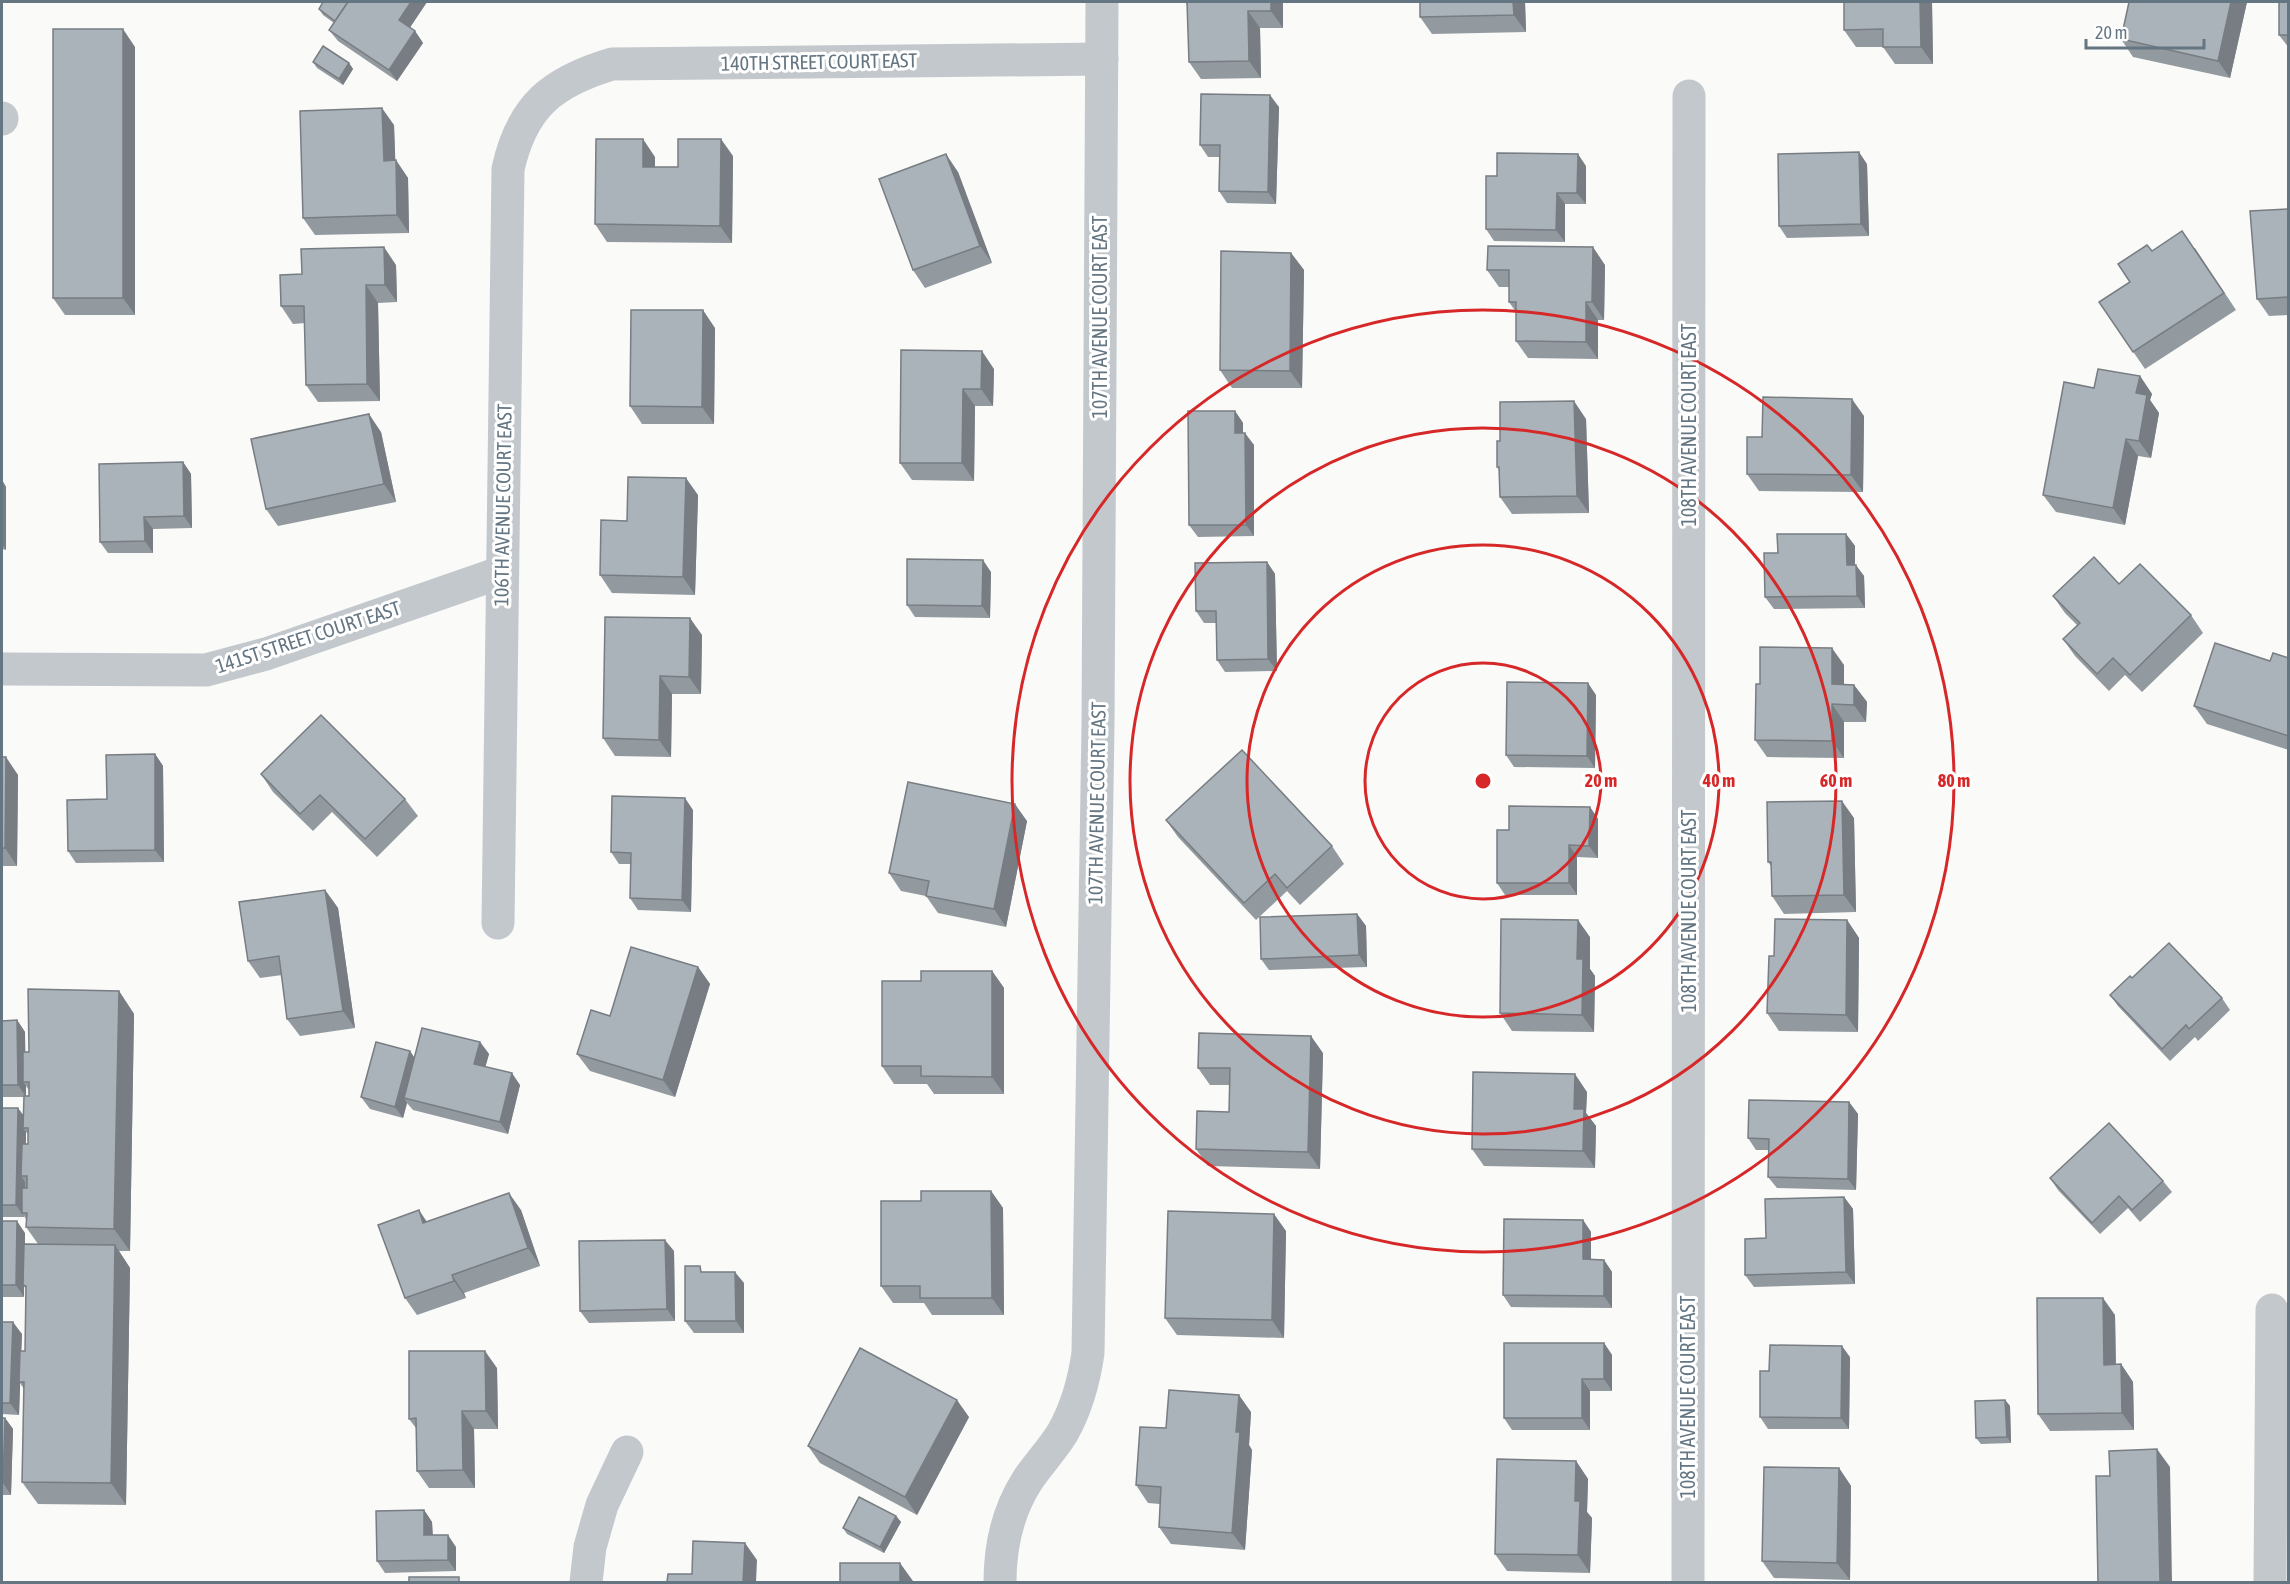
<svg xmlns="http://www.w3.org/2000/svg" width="2290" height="1584" font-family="'Asap Condensed',sans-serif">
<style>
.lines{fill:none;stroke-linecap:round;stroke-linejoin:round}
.minor{stroke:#c3c8cc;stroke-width:33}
.wall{fill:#929a9f;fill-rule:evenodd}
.shaded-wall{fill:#777d82}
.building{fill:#aab3b9;stroke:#777d82;stroke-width:1.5}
.ring{fill:none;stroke:#d62828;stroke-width:3}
.labels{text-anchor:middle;stroke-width:6;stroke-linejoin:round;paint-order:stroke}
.street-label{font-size:20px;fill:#657683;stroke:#fff}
.centre{fill:#d62828;stroke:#fff;stroke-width:3}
.ring-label{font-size:18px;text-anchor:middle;font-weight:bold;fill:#d62828;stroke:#fff;stroke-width:6;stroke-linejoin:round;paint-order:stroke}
</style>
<rect width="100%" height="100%" fill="#fafaf8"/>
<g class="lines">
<g class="minor">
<path d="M2 118V119"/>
<path d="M2 669 206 670 266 654 502 572"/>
<path d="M498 923 508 169C522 106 552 82 612 64L1102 59"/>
<path d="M586 1582 590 1547 602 1505 627 1452"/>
<path d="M1000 1582C1000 1547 1008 1511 1027 1481 1038 1464 1053 1449 1063 1432 1077 1407 1084 1381 1088 1353L1098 725 1102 2"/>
<path d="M1688 1582 1689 96"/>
<path d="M2270 1582 2272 1310"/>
</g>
</g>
<g class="wall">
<path d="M323 2H427L410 27 415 31 423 43 397 81 338 41 329 30 334 23 323 15 319 9Z"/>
<path d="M1185 2H1283V28H1260L1261 78 1201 79 1189 62 1187 5Z"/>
<path d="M1420 2H1525L1526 32 1432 34 1420 17Z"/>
<path d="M1844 2H1932L1933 64H1895L1883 47H1856L1844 30Z"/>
<path d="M2129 2H2247L2230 78 2133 57 2121 39Z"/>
<path d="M2289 2V48L2279 35Z"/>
<path d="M135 47V315H65L53 298Z"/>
<path d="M313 62 349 63 353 69 343 85 317 68Z"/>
<path d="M1279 107 1276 204 1227 203 1219 191 1220 157H1208L1200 145Z"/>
<path d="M394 125 395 160 408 178 409 233 315 235 303 218Z"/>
<path d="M733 156 732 243 607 242 595 224 655 157V167H678Z"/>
<path d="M1867 164 1869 236 1787 238 1779 226Z"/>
<path d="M1586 166V204H1565V242L1494 241 1486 229 1497 176Z"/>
<path d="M958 172 992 263 925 288 913 270Z"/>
<path d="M2289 209V315L2269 316 2257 299Z"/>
<path d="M2195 248 2236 310 2145 369 2099 302 2130 282 2152 251Z"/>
<path d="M1291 253 1304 270 1302 388H1232L1220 370Z"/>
<path d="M396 265 397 302 378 303 380 401 318 402 306 385 305 323 293 324 281 306 302 274Z"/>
<path d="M1605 265 1604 320H1598V359L1528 358 1516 341V312L1509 302V287H1499L1487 270Z"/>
<path d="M715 328 714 424H642L630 406Z"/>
<path d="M901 350 994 369 993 406H975L974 481 912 480 900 463Z"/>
<path d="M2140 376 2152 394 2150 400 2159 413 2151 458 2138 456 2125 525 2056 512 2043 495 2094 388Z"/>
<path d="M1235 411 1243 423V433L1254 445V536L1198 537 1189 525Z"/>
<path d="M1864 416 1863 492 1759 491 1747 474 1762 437Z"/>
<path d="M1586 419 1589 513 1512 514 1500 497 1499 470 1497 467 1500 441Z"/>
<path d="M381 432 396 502 278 526 266 509Z"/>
<path d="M183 462 191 474 192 528 153 529V553H108L100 542Z"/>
<path d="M2 480 6 487V550L2 549Z"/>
<path d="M698 495 695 595 612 593 600 575 627 521Z"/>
<path d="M1846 534 1855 546V565L1864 576 1865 608 1774 609 1765 597 1778 553Z"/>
<path d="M1267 562 1275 574 1277 671 1225 672 1217 660 1216 623H1204L1196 611Z"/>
<path d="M991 572 990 618 915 617 907 605Z"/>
<path d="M2119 584 2191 615 2203 633 2142 692 2125 675 2109 691 2075 656 2063 639 2077 625 2065 613 2053 596Z"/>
<path d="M605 617 702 635 701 694H672L671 757 615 756 603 738Z"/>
<path d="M2289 658V750L2207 724 2194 706Z"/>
<path d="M1844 665V684L1854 685 1867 702 1866 722H1844V758L1767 757 1755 740 1760 684Z"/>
<path d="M1596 695 1595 768 1514 767 1506 755Z"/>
<path d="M155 754 163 766 164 862 76 863 68 851 107 799Z"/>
<path d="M2 757 18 775 17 866H2Z"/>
<path d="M261 774 405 799 418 816 377 857 332 812 313 831 273 792Z"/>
<path d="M1590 807 1598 819V858L1577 857V895H1505L1497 883 1509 830Z"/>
<path d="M693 810 691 912 638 910 630 898 631 864H619L611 852Z"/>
<path d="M1854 818 1856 912 1784 914 1772 896 1771 866 1768 862Z"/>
<path d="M1166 820 1332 846 1344 864 1300 905 1287 891 1256 920 1178 837Z"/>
<path d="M1027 821 1006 927 938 913 926 896 901 891 889 873Z"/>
<path d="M325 890 338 908 355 1028 300 1036 287 1019 282 975 260 978 248 961Z"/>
<path d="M1357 914 1366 926 1367 967 1269 970 1261 959Z"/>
<path d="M1847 920 1859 938 1858 1032 1779 1031 1767 1013 1774 956Z"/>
<path d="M1590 937V969L1595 976 1594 1032 1512 1031 1500 1013Z"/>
<path d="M698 967 710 984 675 1097 590 1071 577 1054 610 1016Z"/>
<path d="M992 971 1004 988V1094H934L927 1084H894L882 1066 921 981Z"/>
<path d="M2132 978 2222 998 2230 1010 2198 1041 2195 1037 2170 1061 2118 1006 2110 995Z"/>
<path d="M119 991 134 1014 130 1251H119L130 1268 126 1505 38 1504 22 1482 24 1389 20 1383 19 1415 2 1414V1322L22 1334 21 1351H25L26 1289 24 1286V1297H2V1221L25 1233V1244H38L26 1227V1219L24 1216V1217H2V1108L24 1115V1097H2V1021L17 1020 25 1032V1052H29ZM26 1086 29 1090V1096H26ZM26 1132 28 1134V1144H26Z"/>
<path d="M480 1042 489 1054 485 1067 520 1085 508 1134 413 1110 407 1103 403 1118 370 1109 361 1097 410 1051 414 1058Z"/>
<path d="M1323 1053 1320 1169 1208 1166 1196 1149 1229 1112 1230 1085H1210L1198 1068Z"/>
<path d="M1587 1092 1586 1113 1596 1126 1595 1168 1484 1166 1472 1149Z"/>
<path d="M1849 1102 1858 1114 1856 1190 1777 1188 1768 1177 1769 1150H1756L1748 1138Z"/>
<path d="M2050 1178 2163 1181 2172 1192 2140 1222 2128 1208 2100 1234 2058 1190Z"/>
<path d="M991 1191 1003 1208 1004 1315H932L924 1303H893L881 1286 921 1201Z"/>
<path d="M1844 1197 1853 1209 1855 1284 1754 1287 1745 1275Z"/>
<path d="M521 1210 540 1266 464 1293 466 1298 417 1315 405 1298 427 1222Z"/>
<path d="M1583 1220 1591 1232V1259L1604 1260 1612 1272V1308L1511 1307 1503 1295Z"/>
<path d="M1286 1231 1284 1338 1177 1335 1165 1318Z"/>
<path d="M674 1251 675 1321 589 1323 580 1311Z"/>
<path d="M705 1272 744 1283V1333H694L685 1321Z"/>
<path d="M2115 1315 2116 1365 2121 1364 2133 1382 2134 1430 2050 1431 2038 1414Z"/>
<path d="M1604 1343 1612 1355V1391H1590V1430H1512L1504 1418Z"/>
<path d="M1850 1357 1849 1429H1768L1760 1417 1769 1371Z"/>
<path d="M497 1368 498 1429H474L475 1488H429L417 1471 416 1428 409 1419Z"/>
<path d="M2005 1400 2010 1406 2011 1443 1981 1444 1976 1438Z"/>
<path d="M1251 1412 1249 1445 1252 1450 1245 1550 1171 1544 1159 1527 1160 1504 1148 1503 1136 1485 1166 1428Z"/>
<path d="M969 1417 917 1515 820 1463 808 1446Z"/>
<path d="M2 1418H5L13 1429 11 1495H2Z"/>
<path d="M1576 1461 1588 1479 1587 1512 1592 1518 1590 1573 1507 1571 1495 1554Z"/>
<path d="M1839 1468 1851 1486 1850 1580 1774 1578 1762 1561Z"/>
<path d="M424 1510 432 1522 433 1535 456 1547V1571L385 1573 377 1561Z"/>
<path d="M896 1516 901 1522 884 1553 847 1534 843 1528Z"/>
</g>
<g class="shaded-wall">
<path d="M411 2H427L407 32 399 20Z"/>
<path d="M1271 2H1283V28L1271 11Z"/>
<path d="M1513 2H1525L1526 32 1514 15Z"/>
<path d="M1920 2H1932L1933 64 1921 47Z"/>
<path d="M2231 2H2247L2230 78 2218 61Z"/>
<path d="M1248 11 1260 28 1261 78 1249 61Z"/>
<path d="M123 29 135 47V315L123 298Z"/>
<path d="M415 31 423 43 397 81 389 70Z"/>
<path d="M349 63 353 69 343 85 339 79Z"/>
<path d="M1270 95 1279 107 1276 204 1268 192Z"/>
<path d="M382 108 394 125 396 178 384 161Z"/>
<path d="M643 139 655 157V184L643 167Z"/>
<path d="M721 139 733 156 732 243 720 226Z"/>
<path d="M1859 152 1867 164 1869 236 1861 224Z"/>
<path d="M946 154 958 172 992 263 980 246Z"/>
<path d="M1578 154 1586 166V204L1577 193Z"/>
<path d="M396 160 408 178 409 233 397 215Z"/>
<path d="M1557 193 1565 204V242L1556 230Z"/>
<path d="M384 247 396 265 397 302 385 285Z"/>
<path d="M1593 247 1605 265 1604 320 1592 302Z"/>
<path d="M1291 253 1304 270 1302 388 1290 371Z"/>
<path d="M366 285 378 303 380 401 367 384Z"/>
<path d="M1586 302 1598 320V359L1586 342Z"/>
<path d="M703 310 715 328 714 424 702 407Z"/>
<path d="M982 351 994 369 993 406 981 389Z"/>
<path d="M2140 376 2152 394 2150 400 2159 413 2151 458 2139 441 2136 393Z"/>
<path d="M963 389 975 406 974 481 962 463Z"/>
<path d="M1852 399 1864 416 1863 492 1851 475Z"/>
<path d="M1574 401 1586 419 1589 513 1577 496Z"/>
<path d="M1235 411 1243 423V445L1235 433Z"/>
<path d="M369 414 381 432 396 502 384 484Z"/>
<path d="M1245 433 1254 445V536L1246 525Z"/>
<path d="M2126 439 2138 456 2125 525 2113 508Z"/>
<path d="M183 462 191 474 192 528 184 516Z"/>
<path d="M686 478 698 495 695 595 683 577Z"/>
<path d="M2 480 6 487V550L2 544Z"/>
<path d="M144 517 153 529V553L145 541Z"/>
<path d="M1846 534 1855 546V576L1847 565Z"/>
<path d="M983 560 991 572 990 618 982 606Z"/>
<path d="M1267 562 1275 574 1277 671 1268 659Z"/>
<path d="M1856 565 1864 576 1865 608 1857 596Z"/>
<path d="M690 618 702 635 701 694 689 677Z"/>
<path d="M1832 648 1844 665V701L1832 684Z"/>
<path d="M660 676 672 694 671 757 659 740Z"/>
<path d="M1588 683 1596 695 1595 768 1587 756Z"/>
<path d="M1854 685 1867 702 1866 722 1854 705Z"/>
<path d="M1832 704 1844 722V758L1832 741Z"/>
<path d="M155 754 163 766 164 862 155 850Z"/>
<path d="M6 757 18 775 17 866 5 848Z"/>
<path d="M685 798 693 810 691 912 682 900Z"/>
<path d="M1842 801 1854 818 1856 912 1844 895Z"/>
<path d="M1015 804 1027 821 1006 927 994 909Z"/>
<path d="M1590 807 1598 819V858L1589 846Z"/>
<path d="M1569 845 1577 857V895L1569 883Z"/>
<path d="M325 890 338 908 355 1028 343 1011Z"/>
<path d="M1357 914 1366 926 1367 967 1359 955Z"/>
<path d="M1578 920 1590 937V969L1595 976 1594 1032 1582 1015 1577 959Z"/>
<path d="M1847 920 1859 938 1858 1032 1846 1015Z"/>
<path d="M698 967 710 984 675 1097 663 1080Z"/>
<path d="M992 971 1004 988V1094L992 1077Z"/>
<path d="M119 991 134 1014 130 1251 114 1229Z"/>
<path d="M17 1020 25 1032 26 1082H23L26 1086V1097L18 1085Z"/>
<path d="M1311 1036 1323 1053 1320 1169 1308 1152Z"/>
<path d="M480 1042 489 1054 483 1076 474 1064Z"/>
<path d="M410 1051 418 1063 404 1098 407 1103 403 1118 395 1107Z"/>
<path d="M512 1073 520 1085 508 1134 500 1122Z"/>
<path d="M1575 1074 1587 1092 1586 1113 1596 1126 1595 1168 1583 1151 1574 1109Z"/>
<path d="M1849 1102 1858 1114 1856 1190 1848 1179Z"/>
<path d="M18 1108 27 1120 23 1128 26 1132 25 1176H21L25 1182 24 1213H22L24 1217 16 1205Z"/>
<path d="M991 1191 1003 1208 1004 1315 992 1298Z"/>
<path d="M509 1193 521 1210 540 1266 528 1248Z"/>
<path d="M1844 1197 1853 1209 1855 1284 1846 1272Z"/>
<path d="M419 1210 431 1228 423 1223Z"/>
<path d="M1274 1214 1286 1231 1284 1338 1272 1320Z"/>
<path d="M1583 1220 1591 1232V1271L1583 1259Z"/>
<path d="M17 1221 25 1233 24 1297 16 1285Z"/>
<path d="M665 1240 674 1251 675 1321 667 1309Z"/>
<path d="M115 1245 130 1268 126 1505 111 1483Z"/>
<path d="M1604 1260 1612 1272V1308L1604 1296Z"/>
<path d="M735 1272 744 1283V1333L736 1321Z"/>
<path d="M452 1275 464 1293 466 1298 454 1281Z"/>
<path d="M2103 1298 2115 1315 2116 1382 2104 1365Z"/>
<path d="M13 1322 22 1334 19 1415 10 1403Z"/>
<path d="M1604 1343 1612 1355V1391L1604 1379Z"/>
<path d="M1842 1346 1850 1357 1849 1429 1841 1418Z"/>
<path d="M485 1351 497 1368 498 1429 486 1411Z"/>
<path d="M2121 1364 2133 1382 2134 1430 2122 1413Z"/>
<path d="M1582 1379 1590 1391V1430L1582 1418Z"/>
<path d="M1239 1395 1251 1412 1249 1445 1252 1450 1245 1550 1232 1533 1236 1432Z"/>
<path d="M957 1400 969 1417 917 1515 905 1497Z"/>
<path d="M2005 1400 2010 1406 2011 1443 2007 1437Z"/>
<path d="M462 1411 474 1429 475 1488 463 1470Z"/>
<path d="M5 1418 13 1429 11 1495 3 1483Z"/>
<path d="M2157 1449 2170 1467 2172 1582H2160Z"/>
<path d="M1576 1461 1588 1479 1587 1512 1592 1518 1590 1573 1578 1555 1575 1501Z"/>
<path d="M1839 1468 1851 1486 1850 1580 1837 1563Z"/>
<path d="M424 1510 432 1522 433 1547 424 1535Z"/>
<path d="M896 1516 901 1522 884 1553 880 1547Z"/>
<path d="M448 1535 456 1547V1571L448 1560Z"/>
<path d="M745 1543 757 1560 756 1582H743Z"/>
<path d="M900 1563 913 1581V1582H900Z"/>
</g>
<g class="building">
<path d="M323 2H348L335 21 319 9Z"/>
<path d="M348 2H411L399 20 415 31 389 70 329 30Z"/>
<path d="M1187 2H1271V11H1248L1249 61 1189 62Z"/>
<path d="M1420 2H1513L1514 15 1420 17Z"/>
<path d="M1844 2H1920L1921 47H1883V29L1844 30Z"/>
<path d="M2129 2H2231L2218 61 2121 39Z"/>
<rect x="2279" y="2" width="10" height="33"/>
<rect x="53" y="29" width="70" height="269"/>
<path d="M323 46 349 63 339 79 313 62Z"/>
<path d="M1201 94 1270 95 1268 192 1219 191 1220 145H1200Z"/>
<path d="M382 108 384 161 396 160 397 215 303 218 300 111Z"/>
<path d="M596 139H643V167H678V139H721L720 226 595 224Z"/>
<path d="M1859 152 1861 224 1779 226 1778 154Z"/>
<path d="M1497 153 1578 154 1577 193H1557L1556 230 1486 229V176H1497Z"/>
<path d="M946 154 980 246 913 270 879 179Z"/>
<path d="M2289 209V297L2257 299 2250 211Z"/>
<path d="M2182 231 2224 293 2133 352 2099 302 2130 282 2118 264 2147 245 2152 251Z"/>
<path d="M1488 246 1593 247 1592 302H1586V342L1516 341V302H1509V270H1487Z"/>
<path d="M384 247 385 285H366L367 384 306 385 304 306H281L280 275 302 274 301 249Z"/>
<path d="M1221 251 1291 253 1290 371 1220 370Z"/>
<path d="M631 310H703L702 407 630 406Z"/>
<path d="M901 350 982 351 981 389H963L962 463H900Z"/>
<path d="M2098 369 2140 376 2136 393 2147 395 2139 441 2126 439 2113 508 2043 495 2064 382 2094 388Z"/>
<path d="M1763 397 1852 399 1851 475 1747 474V437H1762Z"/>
<path d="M1574 401 1577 496 1500 497 1499 467H1497V441H1500V402Z"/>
<path d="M1188 411H1235V433H1245L1246 525H1189Z"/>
<path d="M369 414 384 484 266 509 251 439Z"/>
<path d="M183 462 184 516 144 517 145 541 100 542 99 464Z"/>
<path d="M628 477 686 478 683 577 600 575 601 520 627 521Z"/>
<path d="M1777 534H1846L1847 565H1856L1857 596 1765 597 1764 553H1778Z"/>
<path d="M2094 557 2119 584 2140 564 2191 615 2130 675 2113 658 2097 674 2063 639 2080 623 2053 596Z"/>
<path d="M907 559 983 560 982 606 907 605Z"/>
<path d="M1267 562 1268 659 1217 660 1216 611H1196L1195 563Z"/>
<path d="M605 617 690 618 689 677 660 676 659 740 603 738Z"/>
<path d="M2215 643 2270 661 2273 653 2289 658V736L2194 706Z"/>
<path d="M1760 647 1832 648V684L1854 685V705L1832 704V741L1755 740 1756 684H1760Z"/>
<path d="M1507 682 1588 683 1587 756 1506 755Z"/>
<path d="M321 715 405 799 365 839 320 795 300 814 261 774Z"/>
<path d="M1242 750 1332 846 1287 888 1275 874 1244 903 1166 820Z"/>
<path d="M155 754V850L68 851 67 800 107 799 106 755Z"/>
<path d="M2 757H6L5 848H2Z"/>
<path d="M908 782 1015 804 994 909 926 896 929 881 889 873Z"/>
<path d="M612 796 685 798 682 900 630 898 631 853 611 852Z"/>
<path d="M1842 801 1844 895 1772 896 1771 862H1768L1767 802Z"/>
<path d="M1509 806 1590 807 1589 846 1569 845V883H1497V830H1509Z"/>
<path d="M325 890 343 1011 287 1019 279 956 248 961 239 902Z"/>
<path d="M1357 914 1359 955 1261 959 1260 917Z"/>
<path d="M1501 919 1578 920 1577 959H1583L1582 1015 1500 1013Z"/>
<path d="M1775 919 1847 920 1846 1015 1767 1013 1769 956H1774Z"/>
<path d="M2169 943 2222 998 2189 1029 2186 1025 2162 1049 2110 995 2130 976 2132 978Z"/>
<path d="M631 947 698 967 663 1080 577 1054 591 1010 610 1016Z"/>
<path d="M921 971H992V1077L921 1076V1066H882V981H921Z"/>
<path d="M28 989 119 991 114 1229 26 1227 27 1213H22V1188H27V1176H21L22 1144H28V1128H23L24 1096H29V1082H23V1052H29Z"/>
<path d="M17 1020 18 1085H2V1021Z"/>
<path d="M422 1028 480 1042 474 1064 512 1073 500 1122 404 1098Z"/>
<path d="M1199 1033 1311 1036 1308 1152 1196 1149 1197 1111 1229 1112 1230 1068H1198Z"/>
<path d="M376 1042 410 1051 395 1107 361 1097Z"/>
<path d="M1473 1072 1575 1074 1574 1109H1584L1583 1151 1472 1149Z"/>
<path d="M1749 1100 1849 1102 1848 1179 1768 1177 1769 1139 1748 1138Z"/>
<path d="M2 1108H18L16 1205H2Z"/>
<path d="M2109 1123 2163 1181 2132 1210 2119 1196 2092 1223 2050 1178Z"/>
<path d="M921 1191H991L992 1298H920V1286H881V1201H921Z"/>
<path d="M509 1193 528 1248 452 1275 454 1281 405 1298 378 1225 419 1210 423 1223Z"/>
<path d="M1844 1197 1846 1272 1745 1275V1239L1766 1238 1765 1199Z"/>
<path d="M1168 1211 1274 1214 1272 1320 1165 1318Z"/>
<path d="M1504 1219 1583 1220V1259L1604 1260V1296L1503 1295Z"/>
<path d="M2 1221H17L16 1285H2Z"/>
<path d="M665 1240 667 1309 580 1311 579 1241Z"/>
<path d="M24 1244 115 1245 111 1483 22 1482 24 1382H19L20 1351H25L26 1286 23 1285Z"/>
<path d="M685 1266H700L701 1272H735L736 1321H685Z"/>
<path d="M2037 1298H2103L2104 1365 2121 1364 2122 1413 2038 1414Z"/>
<path d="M2 1322H13L10 1403H2Z"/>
<path d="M1504 1343H1604V1379H1582V1418H1504Z"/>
<path d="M1770 1345 1842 1346 1841 1418 1760 1417V1371H1769Z"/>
<path d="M860 1348 957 1400 905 1497 808 1446Z"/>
<path d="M409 1351H485L486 1411H462L463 1470 417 1471 416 1418 409 1419Z"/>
<path d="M1169 1390 1239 1395 1236 1432H1240L1232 1533 1159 1527 1161 1487 1136 1485 1140 1427 1166 1428Z"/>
<path d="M2005 1400 2007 1437 1976 1438 1975 1401Z"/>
<path d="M2 1418H5L3 1483H2Z"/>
<path d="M2157 1449 2160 1582H2098L2096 1476H2110L2109 1451Z"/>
<path d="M1497 1459 1576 1461 1575 1501H1580L1578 1555 1495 1554Z"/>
<path d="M1764 1467 1839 1468 1837 1563 1762 1561Z"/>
<path d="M859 1497 896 1516 880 1547 843 1528Z"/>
<path d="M424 1510V1535H448V1560L377 1561 376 1511Z"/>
<path d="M693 1541 745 1543 743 1582H667L668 1574H692Z"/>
<rect x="840" y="1563" width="60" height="19"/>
<rect x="409" y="1577" width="50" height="5"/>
</g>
<g class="ring">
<circle cx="1483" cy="781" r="118"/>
<circle cx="1483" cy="781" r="236"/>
<circle cx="1483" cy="781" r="353"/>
<circle cx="1483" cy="781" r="471"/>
</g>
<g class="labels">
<g class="street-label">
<text transform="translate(819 62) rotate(-1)" y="7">140TH STREET COURT EAST</text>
<text transform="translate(1100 317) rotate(-90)" y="7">107TH AVENUE COURT EAST</text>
<text transform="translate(1689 425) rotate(-90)" y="7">108TH AVENUE COURT EAST</text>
<text transform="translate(503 505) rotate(-89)" y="7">106TH AVENUE COURT EAST</text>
<text transform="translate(308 637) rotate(-18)" y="7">141ST STREET COURT EAST</text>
<text transform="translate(1097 803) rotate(-89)" y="7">107TH AVENUE COURT EAST</text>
<text transform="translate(1689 911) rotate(-90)" y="7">108TH AVENUE COURT EAST</text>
<text transform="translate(1688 1397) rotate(-90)" y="7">108TH AVENUE COURT EAST</text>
</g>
</g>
<circle cx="1483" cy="781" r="9" class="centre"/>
<g class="ring-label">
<text x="1601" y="787">20 m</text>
<text x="1719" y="787">40 m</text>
<text x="1836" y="787">60 m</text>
<text x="1954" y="787">80 m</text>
</g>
<rect width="2290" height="1584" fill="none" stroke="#657683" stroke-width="6"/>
<path d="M2086 39v9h118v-9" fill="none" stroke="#657683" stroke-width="3"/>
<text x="2095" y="39" font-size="18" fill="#657683" stroke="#ffffff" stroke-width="4.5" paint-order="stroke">20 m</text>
</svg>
